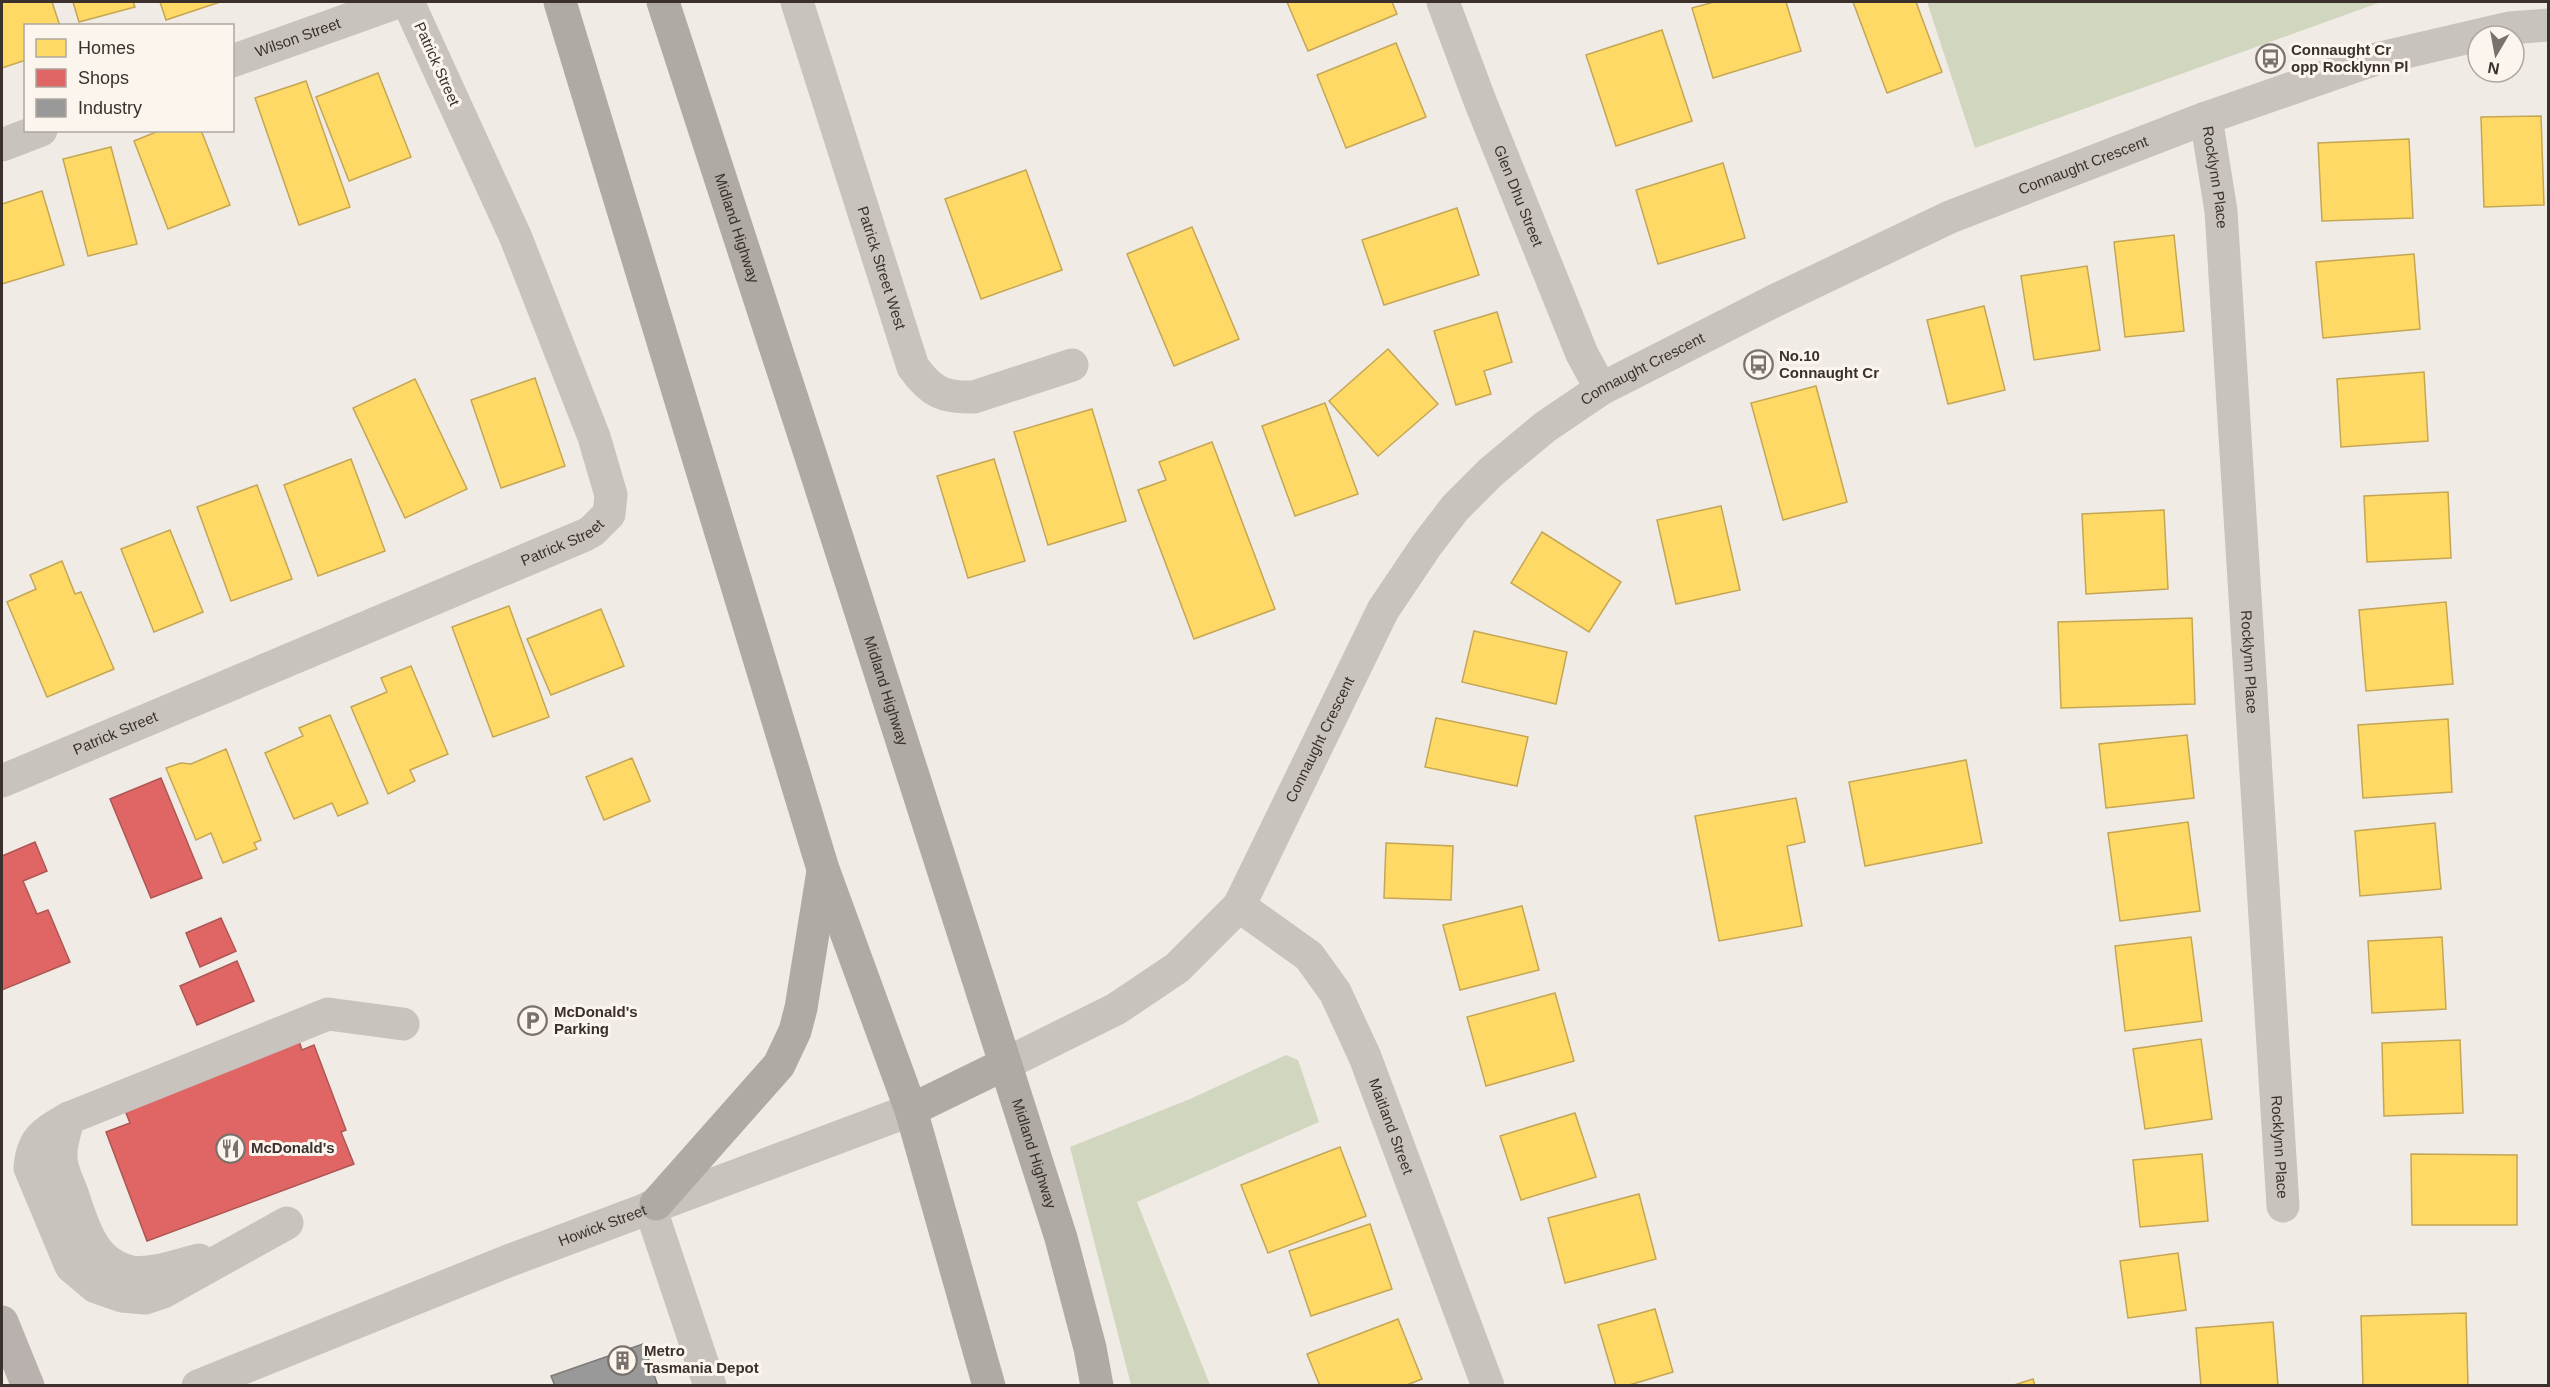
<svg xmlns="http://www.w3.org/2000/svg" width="2550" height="1387" font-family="Arial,sans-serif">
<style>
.green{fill:#d1d6bf}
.homes{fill:#ffd966;stroke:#c4a654;stroke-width:1.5}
.shops{fill:#e06666;stroke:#ae5654;stroke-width:1.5}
.industry{fill:#999;stroke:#7d7a78;stroke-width:1.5}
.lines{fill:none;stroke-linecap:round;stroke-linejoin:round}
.minor{stroke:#c9c3be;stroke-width:33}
.major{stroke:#b8b1ad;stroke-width:33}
.highway{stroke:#afaaa4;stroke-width:33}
.labels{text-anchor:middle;stroke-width:6;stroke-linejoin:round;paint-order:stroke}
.street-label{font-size:15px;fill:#3b302b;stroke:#fbf5ee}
.poi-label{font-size:15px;font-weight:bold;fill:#3b302b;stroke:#fbf5ee;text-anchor:start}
</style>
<rect width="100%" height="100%" fill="#f0ebe5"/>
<g class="green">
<path d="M1927 2H2381L1975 148Z"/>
<path d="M1286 1055 1298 1060 1319 1122 1137 1202 1210 1385H1131L1070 1147 1190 1099Z"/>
</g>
<g class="homes">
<path d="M2 2H52L60 26H26V60L2 68Z"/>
<path d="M73 2H133L135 7 79 22Z"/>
<path d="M160 2H220L166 20Z"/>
<path d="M1287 2H1392L1397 14 1308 51Z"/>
<path d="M1714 2H1786L1801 51 1713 78 1692 8Z"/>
<path d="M1853 2H1916L1942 72 1887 93Z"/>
<path d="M1662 30 1692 121 1616 146 1586 55Z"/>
<path d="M1396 43 1426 117 1346 148 1317 75Z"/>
<path d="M378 73 411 157 349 181 316 97Z"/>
<path d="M306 81 350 207 299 225 255 98Z"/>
<path d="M2541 116 2544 205 2484 207 2481 117Z"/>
<path d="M161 130H201L230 205 168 229 134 141Z"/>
<path d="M2409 139 2413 218 2322 221 2318 143Z"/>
<path d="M111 147 137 244 88 256 63 159Z"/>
<path d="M1723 163 1745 238 1658 264 1636 190Z"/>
<path d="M1026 170 1062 270 981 299 945 199Z"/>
<path d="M42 191 64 265 2 284V204Z"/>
<path d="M1457 208 1479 275 1384 305 1362 240Z"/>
<path d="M1192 227 1239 339 1174 366 1127 254Z"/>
<path d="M2174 235 2184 331 2125 337 2114 242Z"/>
<path d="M2414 254 2420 329 2323 338 2316 262Z"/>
<path d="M2087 266 2100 350 2034 360 2021 276Z"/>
<path d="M1984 306 2005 390 1948 404 1927 320Z"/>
<path d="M1497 312 1512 362 1484 371 1491 394 1456 405 1434 331Z"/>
<path d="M1388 349 1438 404 1378 456 1329 401Z"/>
<path d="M2424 372 2428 441 2341 447 2337 379Z"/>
<path d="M535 378 565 466 501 488 471 400Z"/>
<path d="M415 379 467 489 405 518 353 408Z"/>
<path d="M1816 386 1847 502 1783 520 1751 403Z"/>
<path d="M1325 403 1358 494 1295 516 1262 426Z"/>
<path d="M1092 409 1126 521 1048 545 1014 432Z"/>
<path d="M1212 442 1275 609 1194 639 1138 490 1166 480 1159 462Z"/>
<path d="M351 459 385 551 318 576 284 485Z"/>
<path d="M994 459 1025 561 968 578 937 476Z"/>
<path d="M257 485 292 579 231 601 197 507Z"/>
<path d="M2448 492 2451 558 2367 562 2364 496Z"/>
<path d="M1721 506 1740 590 1676 604 1657 520Z"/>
<path d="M2164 510 2168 589 2086 594 2082 514Z"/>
<path d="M170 530 203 612 154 632 121 549Z"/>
<path d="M1542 532 1621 582 1589 632 1511 583Z"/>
<path d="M62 561 75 594 81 592 114 669 47 697 7 602 36 589 30 575Z"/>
<path d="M2446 602 2453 684 2366 691 2359 610Z"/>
<path d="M509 606 549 717 493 737 452 627Z"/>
<path d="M601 609 624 666 551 695 527 639Z"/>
<path d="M2192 618 2195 704 2061 708 2058 622Z"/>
<path d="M1474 631 1567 652 1556 704 1462 682Z"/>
<path d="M411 666 448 754 410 770 415 781 388 794 351 707 387 692 381 678Z"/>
<path d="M330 715 368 803 338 816 332 803 294 819 265 753 303 736 299 728Z"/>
<path d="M1436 718 1528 737 1517 786 1425 767Z"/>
<path d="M2448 719 2452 792 2363 798 2358 725Z"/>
<path d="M2187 735 2194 798 2106 808 2099 744Z"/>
<path d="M226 749 261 840 254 843 257 849 223 863 211 833 196 840 166 768 181 763 191 764Z"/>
<path d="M632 758 650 801 604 820 586 777Z"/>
<path d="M1966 760 1982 843 1865 866 1849 782Z"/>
<path d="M1796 798 1805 842 1787 846 1802 926 1719 941 1695 816Z"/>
<path d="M2188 822 2200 911 2120 921 2108 833Z"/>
<path d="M2435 823 2441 889 2360 896 2355 831Z"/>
<path d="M1386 843 1453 846 1451 900 1384 898Z"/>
<path d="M1522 906 1539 970 1460 990 1443 925Z"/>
<path d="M2191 937 2202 1021 2125 1031 2115 946Z"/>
<path d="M2442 937 2446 1009 2372 1013 2368 941Z"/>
<path d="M1555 993 1574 1061 1486 1086 1467 1017Z"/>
<path d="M2201 1039 2212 1119 2145 1129 2133 1049Z"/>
<path d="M2460 1040 2463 1113 2384 1116 2382 1043Z"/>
<path d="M1575 1113 1596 1177 1521 1200 1500 1136Z"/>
<path d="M1340 1147 1366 1216 1268 1253 1241 1185Z"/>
<path d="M2202 1154 2208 1221 2140 1227 2133 1160Z"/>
<path d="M2411 1154 2517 1155V1225H2412Z"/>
<path d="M1639 1194 1656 1259 1565 1283 1548 1218Z"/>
<path d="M1370 1224 1392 1289 1311 1316 1289 1251Z"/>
<path d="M2178 1253 2186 1310 2128 1318 2120 1261Z"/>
<path d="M1655 1309 1673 1372 1626 1386H1616L1598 1325Z"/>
<path d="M2466 1313 2468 1386H2363L2361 1316Z"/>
<path d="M1398 1319 1422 1379 1404 1386H1320L1307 1354Z"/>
<path d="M2273 1322 2278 1386H2201L2196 1328Z"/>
<path d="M2033 1379 2035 1386H2011Z"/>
</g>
<g class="shops">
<path d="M161 778 202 878 151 898 110 799Z"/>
<path d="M35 842 47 871 23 881 37 914 48 910 70 962 2 990V856Z"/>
<path d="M221 918 236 951 200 967 186 933Z"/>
<path d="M237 961 254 1001 197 1025 180 986Z"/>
<path d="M298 1038 302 1050 314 1045 346 1130 341 1132 354 1164 147 1241 106 1132 130 1123 122 1103Z"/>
</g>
<path class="industry" d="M643 1344 658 1386H555L551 1376Z"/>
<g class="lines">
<g class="minor">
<path id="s1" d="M797 2 913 367C931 392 943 398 974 397L1072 365"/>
<path id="s2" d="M1443 2 1480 101 1582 354 1601 389"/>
<path id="s3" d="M232 61 398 2"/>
<path id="s4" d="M2206 118 2221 211 2283 1206"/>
<path d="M2 145 41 130"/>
<path id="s5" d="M2 781 585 535 592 531 609 514 611 495 594 437 516 238 408 2"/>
<path id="s6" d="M1239 906 1309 956 1335 992 1365 1057 1488 1386"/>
<path id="s7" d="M1005 1064 1116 1009 1177 968 1239 906 1383 610 1426 546 1455 508 1491 472 1545 427 1601 389 1774 301 1950 217 2206 118 2376 59 2509 28 2548 25"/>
<path d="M69 1118C65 1131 60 1144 61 1158 61 1169 68 1182 72 1193 83 1225 92 1265 132 1272 153 1275 178 1265 199 1260"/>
<path d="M650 1207 710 1386"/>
<path d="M287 1223 163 1292 145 1298 122 1296 96 1287 71 1266 30 1168C32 1138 45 1132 69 1118L328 1014 403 1024"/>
<path id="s8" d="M198 1386 508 1261 911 1110"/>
</g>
<path class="major" d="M2 1322 28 1386"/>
<g class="highway">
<path d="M560 2 823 869 911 1110 989 1386"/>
<path id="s9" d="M663 2 817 475 1061 1238 1090 1348 1097 1386"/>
<path d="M911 1110 1005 1064"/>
<path d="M656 1204 779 1065 795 1031 801 1008 823 871"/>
</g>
</g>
<defs>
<symbol id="bus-ring" viewBox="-11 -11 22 22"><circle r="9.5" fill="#fbf5ee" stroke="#7a716c" stroke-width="1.5"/><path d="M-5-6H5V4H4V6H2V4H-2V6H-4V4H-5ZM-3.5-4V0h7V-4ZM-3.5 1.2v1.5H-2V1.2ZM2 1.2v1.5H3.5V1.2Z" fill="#7a716c"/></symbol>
<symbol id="parking-ring" viewBox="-11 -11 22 22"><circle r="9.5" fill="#fbf5ee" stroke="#7a716c" stroke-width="1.5"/><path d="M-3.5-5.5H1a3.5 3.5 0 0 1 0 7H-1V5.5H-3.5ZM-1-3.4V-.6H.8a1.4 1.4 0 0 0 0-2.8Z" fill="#7a716c"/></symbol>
<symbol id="restaurant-ring" viewBox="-11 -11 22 22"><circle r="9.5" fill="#fbf5ee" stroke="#7a716c" stroke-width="1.5"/><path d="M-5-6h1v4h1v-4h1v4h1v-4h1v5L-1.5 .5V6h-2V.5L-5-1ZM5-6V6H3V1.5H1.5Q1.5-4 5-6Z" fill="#7a716c"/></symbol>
<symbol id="building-ring" viewBox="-11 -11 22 22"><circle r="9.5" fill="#fbf5ee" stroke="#7a716c" stroke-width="1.5"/><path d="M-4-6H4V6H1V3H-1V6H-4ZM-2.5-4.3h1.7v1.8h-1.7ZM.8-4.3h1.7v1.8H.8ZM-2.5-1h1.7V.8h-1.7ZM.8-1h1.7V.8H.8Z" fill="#7a716c"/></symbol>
</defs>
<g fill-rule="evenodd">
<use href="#bus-ring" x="2254" y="42" width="33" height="33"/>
<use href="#bus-ring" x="1742" y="348" width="33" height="33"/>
<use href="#parking-ring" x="516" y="1004" width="33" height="33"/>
<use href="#restaurant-ring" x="214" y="1132" width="33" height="33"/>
<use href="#building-ring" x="606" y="1344" width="33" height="33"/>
</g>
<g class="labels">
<g class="street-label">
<text dy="5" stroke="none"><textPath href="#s3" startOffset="70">Wilson Street</textPath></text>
<text transform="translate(437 64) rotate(66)" y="5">Patrick Street</text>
<text dy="5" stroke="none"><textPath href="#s7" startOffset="1460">Connaught Crescent</textPath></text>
<text dy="5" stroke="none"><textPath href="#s4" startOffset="60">Rocklynn Place</textPath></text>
<text dy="5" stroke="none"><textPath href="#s2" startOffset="208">Glen Dhu Street</textPath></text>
<text dy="5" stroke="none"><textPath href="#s9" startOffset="238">Midland Highway</textPath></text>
<text dy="5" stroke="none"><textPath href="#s1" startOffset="279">Patrick Street West</textPath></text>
<text dy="5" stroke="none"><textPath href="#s7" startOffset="974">Connaught Crescent</textPath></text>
<text dy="5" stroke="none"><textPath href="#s5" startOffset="609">Patrick Street</textPath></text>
<text dy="5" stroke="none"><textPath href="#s4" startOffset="546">Rocklynn Place</textPath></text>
<text dy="5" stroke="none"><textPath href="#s9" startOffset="724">Midland Highway</textPath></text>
<text dy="5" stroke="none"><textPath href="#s5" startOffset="123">Patrick Street</textPath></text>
<text dy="5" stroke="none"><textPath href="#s7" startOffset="470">Connaught Crescent</textPath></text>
<text dy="5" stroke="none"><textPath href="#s6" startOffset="276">Maitland Street</textPath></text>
<text dy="5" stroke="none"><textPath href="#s4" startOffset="1032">Rocklynn Place</textPath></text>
<text dy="5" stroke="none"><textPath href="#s9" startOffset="1210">Midland Highway</textPath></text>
<text dy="5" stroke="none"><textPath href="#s8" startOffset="435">Howick Street</textPath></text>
</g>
<g class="poi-label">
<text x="2291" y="55">Connaught Cr<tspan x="2291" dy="17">opp Rocklynn Pl</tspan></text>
<text x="1779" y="361">No.10<tspan x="1779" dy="17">Connaught Cr</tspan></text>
<text x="554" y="1017">McDonald's<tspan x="554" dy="17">Parking</tspan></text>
<text x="251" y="1153">McDonald's</text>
<text x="644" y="1356">Metro<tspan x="644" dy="17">Tasmania Depot</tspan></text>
</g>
</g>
<rect width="2550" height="1387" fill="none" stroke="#3b302b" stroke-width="6"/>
<rect x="24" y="24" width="210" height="108" fill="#fbf5ee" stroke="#aea6a0" stroke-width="1.5"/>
<rect x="36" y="39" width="30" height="18" fill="#ffd966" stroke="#aea6a0" stroke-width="1.5"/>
<text x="78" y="54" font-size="18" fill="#3b302b">Homes</text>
<rect x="36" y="69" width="30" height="18" fill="#e06666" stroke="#aea6a0" stroke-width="1.5"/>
<text x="78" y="84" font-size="18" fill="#3b302b">Shops</text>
<rect x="36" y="99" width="30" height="18" fill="#999999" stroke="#aea6a0" stroke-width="1.5"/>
<text x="78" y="114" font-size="18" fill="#3b302b">Industry</text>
<g transform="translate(2496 54) rotate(190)"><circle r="28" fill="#fbf5ee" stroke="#aea6a0" stroke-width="1.5"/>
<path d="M0-4.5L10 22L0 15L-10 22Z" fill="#7a716c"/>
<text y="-9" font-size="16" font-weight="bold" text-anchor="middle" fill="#3b302b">N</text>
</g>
</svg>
